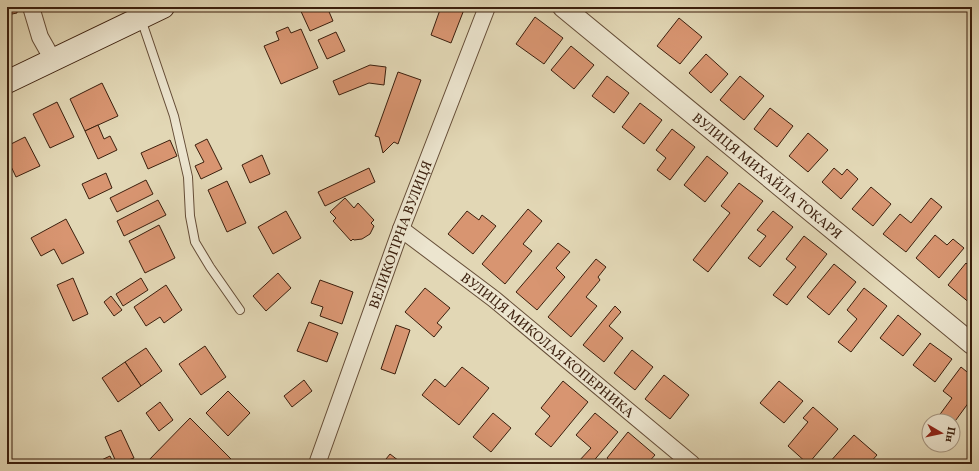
<svg xmlns="http://www.w3.org/2000/svg" width="979" height="471" font-family="Vollkorn,serif">
<style>
.building{fill:#d89571;stroke:#3b1f0d}
.lines{fill:none;stroke-linecap:round;stroke-linejoin:round}
.service-casing{stroke:#654d37;stroke-width:10}
.minor-casing{stroke:#654d37;stroke-width:18}
.tertiary-casing{stroke:#654d37;stroke-width:22}
.secondary-casing{stroke:#3b1f0d;stroke-width:24}
.service{stroke:#ece5cf;stroke-width:8}
.minor{stroke:#ece5cf;stroke-width:16}
.tertiary{stroke:#ece5cf;stroke-width:20}
.secondary{stroke:#ece5cf;stroke-width:22}
.labels{text-anchor:middle;stroke-width:3.5;stroke-linejoin:round;paint-order:stroke}
.street-label{font-size:14px;fill:#3b1f0d;stroke:#ece5cf}
</style>
<rect width="100%" height="100%" fill="#e2d7b5"/>
<filter id="stains"><feTurbulence type="fractalNoise" baseFrequency=".005" numOctaves="4"/><feColorMatrix values="0 0 0 0 .2 0 0 0 0 .09 0 0 0 0 .02 0 0 0 .5 -.17"/></filter>
<radialGradient id="worn" r=".72"><stop offset=".6" stop-color="#630" stop-opacity="0"/><stop offset="1" stop-color="#630" stop-opacity=".3"/></radialGradient>
<g class="building">
<path d="M7 7H17V13L7 15Z"/>
<path d="M44 7H77V11L44 10Z"/>
<path d="M299 7H327L333 21 310 31Z"/>
<path d="M441 7H465L451 43 431 35Z"/>
<path d="M535 17 563 38 544 64 516 44Z"/>
<path d="M679 18 702 37 680 64 657 46Z"/>
<path d="M288 27 291 33 301 29 318 68 281 84 264 46 279 40 276 32Z"/>
<path d="M336 32 345 51 327 59 318 40Z"/>
<path d="M571 46 594 65 574 89 551 70Z"/>
<path d="M706 54 728 74 711 93 689 73Z"/>
<path d="M370 65 386 67 384 85 369 83 339 95 333 81Z"/>
<path d="M398 72 421 80 398 144 394 142 383 153 379 137 375 136Z"/>
<path d="M607 76 629 93 614 113 592 96Z"/>
<path d="M740 76 764 96 744 120 720 100Z"/>
<path d="M102 83 118 116 85 131 70 99Z"/>
<path d="M57 102 74 137 50 148 33 114Z"/>
<path d="M640 103 662 120 644 144 622 127Z"/>
<path d="M770 108 793 126 777 147 754 129Z"/>
<path d="M98 125 104 139 110 136 117 150 98 159 85 131Z"/>
<path d="M672 129 695 147 670 180 657 170 666 158 656 150Z"/>
<path d="M808 133 828 150 808 172 789 156Z"/>
<path d="M25 137 40 166 16 177 7 158V146Z"/>
<path d="M207 139 222 169 201 179 195 166 204 162 195 145Z"/>
<path d="M170 140 177 156 148 169 141 153Z"/>
<path d="M262 155 270 174 250 183 242 165Z"/>
<path d="M707 156 728 173 705 202 684 185Z"/>
<path d="M369 168 375 182 325 206 318 192Z"/>
<path d="M834 168 842 175 847 169 858 179 841 199 822 182Z"/>
<path d="M106 173 112 188 89 199 82 184Z"/>
<path d="M146 180 153 194 117 212 110 198Z"/>
<path d="M227 181 246 223 227 232 208 190Z"/>
<path d="M739 183 763 201 708 272 693 260 730 213 721 206Z"/>
<path d="M871 187 891 204 873 226 852 209Z"/>
<path d="M345 198 354 208 358 203 374 220 371 223 374 226 370 234 362 239 354 240 353 239 351 241 333 221 336 218 330 212Z"/>
<path d="M931 198 942 207 906 252 883 234 900 214 911 223Z"/>
<path d="M158 200 166 215 124 236 117 221Z"/>
<path d="M528 209 542 221 523 244 532 251 505 284 482 264Z"/>
<path d="M286 211 301 238 273 254 258 227Z"/>
<path d="M467 211 479 220 482 215 496 226 473 254 448 234Z"/>
<path d="M773 211 793 227 760 267 748 258 766 236 757 230Z"/>
<path d="M66 219 84 253 62 264 54 249 41 256 31 238Z"/>
<path d="M159 225 175 258 145 273 129 241Z"/>
<path d="M935 235 947 245 953 239 964 248 939 278 916 258Z"/>
<path d="M804 236 827 254 787 305 773 295 796 267 786 259Z"/>
<path d="M558 243 570 252 556 268 565 277 537 310 516 292Z"/>
<path d="M596 259 606 267 598 277 600 280 586 297 597 306 571 337 548 317Z"/>
<path d="M966 263 972 269V302L971 304 948 285Z"/>
<path d="M834 264 856 282 829 315 807 297Z"/>
<path d="M278 273 291 288 266 311 253 296Z"/>
<path d="M73 278 88 314 73 321 57 285Z"/>
<path d="M141 278 148 290 123 306 116 294Z"/>
<path d="M320 280 353 292 342 324 320 316 323 307 311 303Z"/>
<path d="M166 285 182 310 164 323 160 317 146 326 134 307Z"/>
<path d="M425 288 450 308 437 323 442 327 434 337 405 312Z"/>
<path d="M864 288 887 306 851 352 838 342 857 319 847 310Z"/>
<path d="M111 296 122 310 114 316 104 302Z"/>
<path d="M615 306 621 312 609 326 623 338 604 362 583 345Z"/>
<path d="M898 315 921 334 903 356 880 338Z"/>
<path d="M309 322 338 333 327 362 297 351Z"/>
<path d="M396 325 410 330 395 374 381 369Z"/>
<path d="M930 343 952 359 935 382 913 365Z"/>
<path d="M205 346 226 377 201 395 179 364Z"/>
<path d="M146 348 162 371 141 386 125 362Z"/>
<path d="M632 350 653 367 635 390 614 373Z"/>
<path d="M125 362 141 386 118 402 102 378Z"/>
<path d="M462 367 489 388 459 425 422 395 435 379 445 387Z"/>
<path d="M961 367 972 376V398L953 424V421H943L938 417 952 398 943 391Z"/>
<path d="M664 375 689 395 670 419 645 399Z"/>
<path d="M304 380 312 391 292 407 284 396Z"/>
<path d="M563 381 588 402 551 447 535 434 550 416 541 408Z"/>
<path d="M779 381 803 401 784 423 760 403Z"/>
<path d="M228 391 250 413 228 436 206 413Z"/>
<path d="M160 402 173 420 159 431 146 413Z"/>
<path d="M813 407 838 429 808 464 788 446 808 422 803 418Z"/>
<path d="M493 413 511 428 491 452 473 437Z"/>
<path d="M595 413 618 432 591 464H580L578 462 591 448 576 435Z"/>
<path d="M190 418 236 464H148L146 463Z"/>
<path d="M121 430 134 458 117 464 105 437Z"/>
<path d="M628 432 655 455 647 464H614L607 458Z"/>
<path d="M854 435 877 455 869 464H828Z"/>
<path d="M390 454 399 461 397 464H382Z"/>
<path d="M110 456 114 464H93Z"/>
</g>
<g class="lines">
<defs>
<path id="service" d="M141 19 174 116 188 177 190 216 195 242 210 267 240 310"/>
<g id="minor">
<path d="M31 7 40 37 53 60"/>
<path id="s1" d="M401 229 494 299 692 464"/>
<path id="s2" d="M317 464 401 229 487 7"/>
</g>
<g id="tertiary">
<path id="s3" d="M563 7 972 344"/>
</g>
<path id="secondary" d="M7 82 163 7"/>
</defs>
<use href="#service" class="service-casing"/>
<use href="#minor" class="minor-casing"/>
<use href="#tertiary" class="tertiary-casing"/>
<use href="#secondary" class="secondary-casing"/>
<use href="#service" class="service"/>
<use href="#minor" class="minor"/>
<use href="#tertiary" class="tertiary"/>
<use href="#secondary" class="secondary"/>
</g>
<g class="labels">
<g class="street-label">
<text dy="5" stroke="none"><textPath href="#s3" startOffset="265">ВУЛИЦЯ МИХАЙЛА ТОКАРЯ</textPath></text>
<text dy="5" stroke="none"><textPath href="#s2" startOffset="244">ВЕЛИКОГІРНА ВУЛИЦЯ</textPath></text>
<text dy="5" stroke="none"><textPath href="#s1" startOffset="187">ВУЛИЦЯ МИКОЛАЯ КОПЕРНИКА</textPath></text>
</g>
</g>
<rect width="979" height="471" fill="none" stroke="#e2d7b5" stroke-width="24"/>
<rect x="8" y="8" width="963" height="455" fill="none" stroke="#3b1f0d" stroke-width="2"/>
<rect x="12" y="12" width="955" height="447" fill="none" stroke="#3b1f0d"/>
<g transform="translate(941 433) rotate(99)"><circle r="19" fill="#ece5cf" stroke="#a59681"/>
<path d="M0-3L7 15L0 10L-7 15Z" fill="#8f2418"/>
<text y="-6" font-size="11" font-weight="bold" text-anchor="middle" fill="#3b1f0d">Пн</text>
</g>
<rect width="100%" height="100%" filter="url(#stains)"/>
<rect width="100%" height="100%" fill="url(#worn)"/>
</svg>
